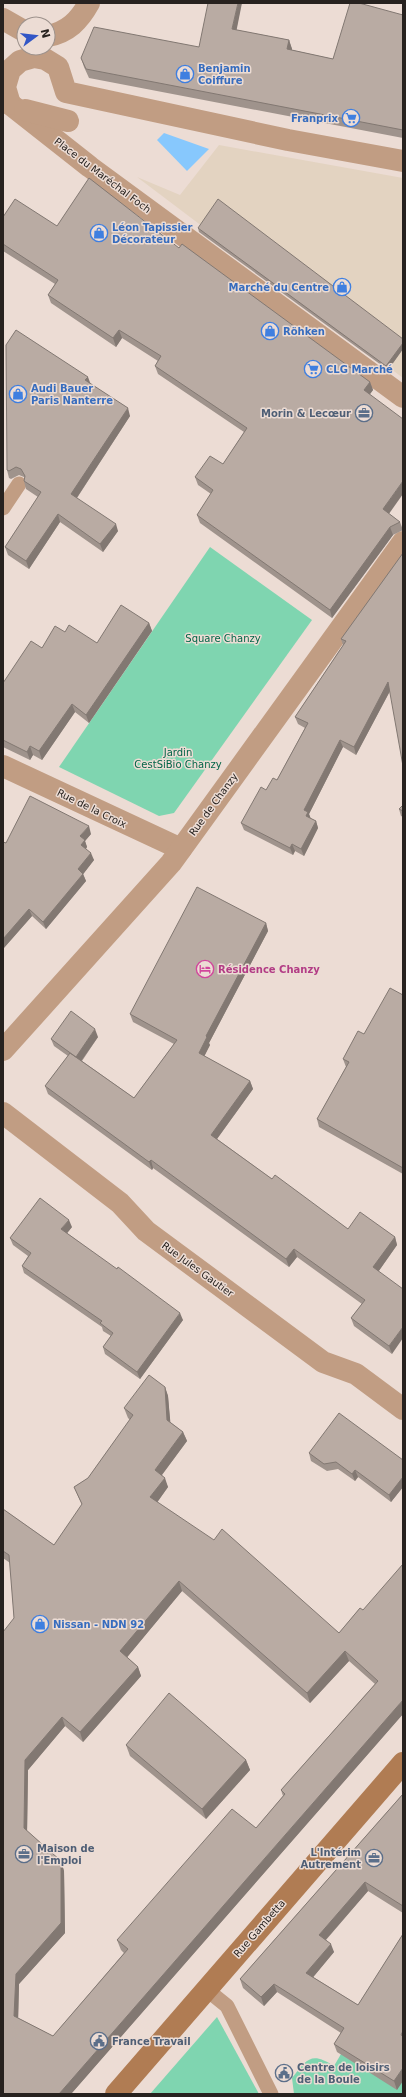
<svg xmlns="http://www.w3.org/2000/svg" width="406" height="2097" font-family="'DejaVu Sans',sans-serif">
<style>
.commercial{fill:#e3d3c1}
.green{fill:#7fd5b0}
.water{fill:#87c8fd}
.lines{fill:none;stroke-linecap:round;stroke-linejoin:round}
.lane{stroke:#c19d83;stroke-width:15}
.street{stroke:#c19d83;stroke-width:22}
.secondary{stroke:#b07c53;stroke-width:22}
.wall{fill:#9f938c;fill-rule:evenodd}
.shaded-wall{fill:#827872}
.building{fill:#b9aba3;stroke:#827872;fill-rule:evenodd}
.labels{text-anchor:middle;stroke-width:3;stroke-linejoin:round;paint-order:stroke}
.shop-label{font-size:10px;font-weight:bold;fill:#366cbe;stroke:#ecdcd4;text-anchor:start}
.street-label{font-size:10px;fill:#27221f;stroke:#ecdcd4}
.service-label{font-size:10px;font-weight:bold;fill:#4e5e75;stroke:#ecdcd4;text-anchor:start}
.park-label{font-size:10px;fill:#026447;stroke:#ecdcd4}
.hotel-label{font-size:10px;font-weight:bold;fill:#b23c85;stroke:#ecdcd4;text-anchor:start}
</style>
<rect width="100%" height="100%" fill="#ecdcd4"/>
<path class="commercial" d="M219 145 403 178V378L137 177 180 195Z"/>
<g class="green">
<path d="M210 547 312 620 174 813 159 816 59 767Z"/>
<path d="M217 2017 259 2094H150Z"/>
<path d="M403 2040V2094H294L292 2078C307 2059 311 2051 334 2066L341 2054Z"/>
</g>
<path class="water" d="M164 133 209 149 187 171 157 140Z"/>
<g class="lines">
<g class="lane">
<path d="M3 508 19 484"/>
<path d="M206 1989 227 2006 271 2094"/>
</g>
<g class="street">
<path d="M3 19 24 31"/>
<path d="M48 36C68 32 79 21 89 3"/>
<path d="M10 104 90 167 403 397"/>
<path d="M10 104 5 87 10 70 20 61 34 57 45 59 58 67 66 92 288 140 403 161"/>
<path d="M25 110 68 121"/>
<path d="M3 766 181 849"/>
<path d="M3 1050 171 863 403 542"/>
<path d="M3 1113 120 1203 146 1231 323 1362 356 1374 403 1409"/>
</g>
<path class="secondary" d="M116 2094 403 1763"/>
</g>
<g class="wall">
<path d="M403 15V138L89 78 84 67 81 58 199 47 237 30 289 40 292 49V50L333 59Z"/>
<path d="M3 217 179 248 370 382 373 390 370 394 389 514 400 522 403 530 393 535 332 618 200 523 197 515 211 494 198 485 195 477 223 464 244 432 158 374 155 366 158 361 122 338 116 347 51 303 48 295 55 284 3 251Z"/>
<path d="M198 228 403 339V349L388 370 199 232Z"/>
<path d="M91 384 130 416 77 498 118 531 103 552 60 522 29 569 8 555 5 547 38 497 26 489 24 481 25 478 24 477 19 475 11 479 9 478 7 470Z"/>
<path d="M403 553 390 691 356 755 343 747 309 814 310 818 316 821 318 828 304 856 295 851 293 855 244 830 241 823 266 790 277 780 305 728 298 724 295 717 343 645 341 639Z"/>
<path d="M149 623 152 631 89 723 75 712 42 760 33 755 30 760 3 747V683L65 632 97 643Z"/>
<path d="M403 805V817L401 816 399 809Z"/>
<path d="M91 834 85 841 87 847 86 849 94 860 83 874 86 881 46 929 32 916 3 949V842L6 843Z"/>
<path d="M266 923 268 931 209 1043 210 1045 204 1056 250 1081 253 1089 217 1139 272 1179 348 1229 395 1237 397 1245 378 1272 392 1354 354 1326 351 1318 362 1304 297 1257 289 1267 153 1168 152 1170 48 1094 45 1086 68 1056 54 1046 51 1039 98 1037 82 1061 134 1098 174 1044 133 1022 130 1014Z"/>
<path d="M403 995V1174L319 1127 317 1119 346 1067 343 1059 364 1034Z"/>
<path d="M72 1227 67 1233 183 1320 140 1379 105 1354 103 1347 111 1336 103 1331 102 1327 24 1273 22 1266 28 1256 13 1245 10 1238Z"/>
<path d="M165 1387 168 1396 170 1422 183 1432 187 1441 162 1475 168 1487 157 1502 339 1633 360 1608 403 1714 71 2094H3L14 1618 10 1563 3 1558V1509L54 1545 82 1505 74 1487 88 1478 130 1420 128 1418 124 1408ZM182 1591 310 1703 349 1661 375 1684 281 1790 283 1796 256 1828 117 1940 121 1950 124 1953 53 2036 18 2018 19 1984 65 1933 64 1871 61 1861 27 1831 28 1770 65 1726 83 1742 141 1676 138 1667 127 1657Z"/>
<path d="M309 1453 403 1460V1487L391 1502 358 1477 355 1481 338 1469 327 1471 311 1461Z"/>
<path d="M126 1745 246 1760 250 1770 206 1819 130 1756Z"/>
<path d="M403 1794V1913L368 1891 326 1940 334 1952 313 1977 358 2005 403 1934 397 2090 337 2052 334 2044 341 2033 277 1992 264 2006 243 1988 240 1979Z"/>
</g>
<g class="shaded-wall">
<path d="M238 3H242L235 38 232 29Z"/>
<path d="M289 40 292 49 290 58 287 49Z"/>
<path d="M119 330 122 338 116 347 113 338Z"/>
<path d="M403 343V349L388 370 386 366Z"/>
<path d="M88 377 91 385 85 380Z"/>
<path d="M370 382 373 390 367 398 364 390Z"/>
<path d="M128 408 130 416 74 502 71 494Z"/>
<path d="M403 481V494L386 518 383 509Z"/>
<path d="M58 514 60 522 29 569 26 561Z"/>
<path d="M116 524 118 531 103 552 100 544Z"/>
<path d="M390 527 393 535 332 618 330 610Z"/>
<path d="M149 623 152 631 89 723 86 715Z"/>
<path d="M388 682 391 689 356 755 354 747Z"/>
<path d="M72 704 75 712 42 760 39 751Z"/>
<path d="M340 740 343 747 309 814 311 819 306 816 304 810Z"/>
<path d="M30 746 33 755 30 760 27 752Z"/>
<path d="M316 821 318 828 304 856 301 849Z"/>
<path d="M89 826 91 834 85 841 87 847 83 852 81 845 80 836Z"/>
<path d="M292 844 295 851 293 855 290 848Z"/>
<path d="M91 853 94 860 81 877 78 869Z"/>
<path d="M83 874 86 881 46 929 43 922Z"/>
<path d="M29 909 32 916 3 949V939Z"/>
<path d="M266 923 268 931 209 1043 210 1045 202 1061 199 1053 206 1036Z"/>
<path d="M95 1029 98 1037 79 1064 76 1057Z"/>
<path d="M250 1081 253 1089 214 1143 211 1135Z"/>
<path d="M151 1160 153 1168 152 1170 149 1162Z"/>
<path d="M69 1220 72 1227 64 1237 61 1229Z"/>
<path d="M395 1237 397 1245 376 1275 373 1267Z"/>
<path d="M294 1249 297 1257 289 1267 286 1259Z"/>
<path d="M180 1313 183 1320 140 1379 137 1372Z"/>
<path d="M403 1327V1338L392 1354 389 1346Z"/>
<path d="M165 1387 168 1396 171 1429 167 1420Z"/>
<path d="M183 1432 187 1441 158 1480 155 1470Z"/>
<path d="M355 1470 358 1477 355 1481 352 1474Z"/>
<path d="M403 1477V1487L391 1502 389 1495Z"/>
<path d="M165 1478 168 1487 154 1507 150 1497Z"/>
<path d="M179 1581 182 1591 124 1661 120 1651Z"/>
<path d="M345 1651 349 1661 310 1703 307 1693Z"/>
<path d="M138 1667 141 1676 83 1742 80 1732Z"/>
<path d="M403 1700V1714L71 2094H59Z"/>
<path d="M62 1717 65 1726 28 1770 27 1838 24 1828 25 1760Z"/>
<path d="M246 1760 250 1770 206 1819 202 1809Z"/>
<path d="M61 1861 64 1871 65 1933 19 1984 18 2025 14 2016 16 1974Z"/>
<path d="M365 1882 368 1891 322 1944 319 1935Z"/>
<path d="M331 1944 334 1952 310 1981 306 1973Z"/>
<path d="M274 1984 277 1992 264 2006 261 1997Z"/>
<path d="M403 2068V2081L397 2090 394 2081Z"/>
</g>
<g class="building">
<path d="M208 3H238L232 29 289 40 287 49 333 59 350 3H359L403 15V130L86 69 81 58 94 27 199 47Z"/>
<path d="M89 178 179 248 182 244 370 382 364 390 403 419V481L383 509 400 522 390 527 330 610 197 515 213 490 195 477 210 456 223 464 247 428 155 366 161 356 119 330 113 338 48 295 58 280 3 244V217L15 199 57 226Z"/>
<path d="M218 199 403 339V343L386 366 198 228Z"/>
<path d="M16 330 88 377 85 380 128 408 71 494 116 524 100 544 58 514 26 561 5 547 41 492 24 481 25 476 21 469 16 467 9 471 7 470 6 345Z"/>
<path d="M403 553V766L388 682 354 747 340 740 304 810 308 812 306 816 316 821 301 849 292 844 290 848 241 823 261 787 266 790 273 778 277 780 308 723 295 717 346 641 341 639Z"/>
<path d="M121 605 149 623 86 715 72 704 39 751 30 746 27 752 3 740V683L31 641 42 648 55 626 65 632 69 625 97 643Z"/>
<path d="M30 796 89 826 80 836 85 840 81 845 91 853 78 869 83 874 43 922 29 909 3 939V842L6 843Z"/>
<path d="M403 805V811L399 809Z"/>
<path d="M197 887 266 923 206 1036 207 1037 199 1053 250 1081 211 1135 272 1179 275 1175 348 1229 360 1212 395 1237 373 1267 403 1289V1327L389 1346 351 1318 365 1300 294 1249 286 1259 151 1160 149 1162 45 1086 70 1053 134 1098 177 1040 130 1014Z"/>
<path d="M390 988 403 995V1168L317 1119 349 1062 343 1059 358 1031 364 1034Z"/>
<path d="M71 1011 95 1029 76 1057 51 1039Z"/>
<path d="M40 1198 69 1220 61 1229 117 1269 118 1267 180 1313 137 1372 103 1347 113 1333 100 1323 102 1321 22 1266 31 1253 10 1238Z"/>
<path d="M149 1375 165 1387 167 1420 183 1432 155 1470 165 1478 150 1497 214 1540 222 1529 339 1633 360 1608 363 1610 403 1564V1700L59 2094H3V1632L14 1618 9 1555 3 1551V1509L54 1545 82 1504 74 1487 88 1478 133 1415 124 1408ZM179 1581 307 1693 345 1651 378 1681 281 1790 285 1794 256 1828 232 1809 117 1940 128 1949 53 2036 14 2016 16 1974 61 1923V1861L24 1828 25 1760 62 1717 80 1732 138 1667 120 1651Z"/>
<path d="M339 1413 403 1460V1477L389 1495 355 1470 352 1474 336 1462 324 1464 309 1453Z"/>
<path d="M169 1693 246 1760 202 1809 126 1745Z"/>
<path d="M403 1794V1906L365 1882 319 1935 331 1944 306 1973 358 2005 403 1934V2031L401 2035 403 2036V2068L394 2081 334 2044 344 2028 274 1984 261 1997 240 1979Z"/>
</g>
<defs>
<symbol id="shop-ring" viewBox="-11 -11 22 22"><circle r="9.5" fill="#ecdcd4" stroke="#3f7fe0" stroke-width="1.5"/><path d="M-5-2.5h2.3a2.7 3.5 0 0 1 5.4 0H5L5.5 6h-11ZM-1.5-2.5h3a1.5 2.3 0 0 0-3 0Z" fill="#3f7fe0"/></symbol>
<symbol id="supermarket-ring" viewBox="-11 -11 22 22"><circle r="9.5" fill="#ecdcd4" stroke="#3f7fe0" stroke-width="1.5"/><path d="M-6-5.5h2.5l.6 2H6L4.5 2H-2.5L-4.4-4H-6ZM-1.5 3.2a1.3 1.3 0 1 0 .1 0ZM3 3.2a1.3 1.3 0 1 0 .1 0Z" fill="#3f7fe0"/></symbol>
<symbol id="office-ring" viewBox="-11 -11 22 22"><circle r="9.5" fill="#ecdcd4" stroke="#5c6f8a" stroke-width="1.5"/><path d="M-6-3h4V-5.5h4V-3h4V5H-6ZM-1-4.5V-3h2v-1.5ZM-6 0V1H6V0Z" fill="#5c6f8a"/></symbol>
<symbol id="hotel-ring" viewBox="-11 -11 22 22"><circle r="9.5" fill="#ecdcd4" stroke="#d1479c" stroke-width="1.5"/><path d="M-6-4.5h1.5V1H6V5H4.5V3h-9V5H-6ZM-4 0a1.8 1.8 0 1 1 3.6 0ZM.5 0V-2.5h3Q6-2.5 6 0Z" fill="#d1479c"/></symbol>
<symbol id="civic-ring" viewBox="-11 -11 22 22"><circle r="9.5" fill="#ecdcd4" stroke="#5c6f8a" stroke-width="1.5"/><path d="M-.6-6.5H3V-4.5H.6V-3L4-1V1h2V6H-6V1h2V-1L-.6-3ZM-1.2 2.5V6h2.4V2.5Z" fill="#5c6f8a"/></symbol>
</defs>
<g fill-rule="evenodd">
<use href="#shop-ring" x="175" y="64" width="20" height="20"/>
<use href="#supermarket-ring" x="341" y="108" width="20" height="20"/>
<use href="#shop-ring" x="89" y="223" width="20" height="20"/>
<use href="#shop-ring" x="332" y="277" width="20" height="20"/>
<use href="#shop-ring" x="260" y="321" width="20" height="20"/>
<use href="#supermarket-ring" x="303" y="359" width="20" height="20"/>
<use href="#shop-ring" x="8" y="384" width="20" height="20"/>
<use href="#office-ring" x="354" y="403" width="20" height="20"/>
<use href="#hotel-ring" x="195" y="959" width="20" height="20"/>
<use href="#shop-ring" x="30" y="1614" width="20" height="20"/>
<use href="#office-ring" x="14" y="1844" width="20" height="20"/>
<use href="#office-ring" x="364" y="1848" width="20" height="20"/>
<use href="#civic-ring" x="89" y="2031" width="20" height="20"/>
<use href="#civic-ring" x="274" y="2063" width="20" height="20"/>
</g>
<g class="labels">
<g class="shop-label">
<text x="198" y="72">Benjamin<tspan x="198" dy="12">Coiffure</tspan></text>
<text x="338" y="122" text-anchor="end">Franprix</text>
<text x="112" y="231">Léon Tapissier<tspan x="112" dy="12">Décorateur</tspan></text>
<text x="329" y="291" text-anchor="end">Marché du Centre</text>
<text x="283" y="335">Röhken</text>
<text x="326" y="373">CLG Marché</text>
<text x="31" y="392">Audi Bauer<tspan x="31" dy="12">Paris Nanterre</tspan></text>
<text x="53" y="1628">Nissan - NDN 92</text>
</g>
<g class="street-label">
<text transform="translate(103 175) rotate(37)" y="4">Place du Maréchal Foch</text>
<text transform="translate(213 804) rotate(-54)" y="4">Rue de Chanzy</text>
<text transform="translate(92 808) rotate(26)" y="4">Rue de la Croix</text>
<text transform="translate(198 1269) rotate(36)" y="4">Rue Jules Gautier</text>
<text transform="translate(259 1928) rotate(-49)" y="4">Rue Gambetta</text>
</g>
<g class="service-label">
<text x="351" y="417" text-anchor="end">Morin &amp; Lecœur</text>
<text x="37" y="1852">Maison de<tspan x="37" dy="12">l'Emploi</tspan></text>
<text x="361" y="1856" text-anchor="end">L'Intérim<tspan x="361" dy="12">Autrement</tspan></text>
<text x="112" y="2045">France Travail</text>
<text x="297" y="2071">Centre de loisirs<tspan x="297" dy="12">de la Boule</tspan></text>
</g>
<g class="park-label">
<text x="223" y="642">Square Chanzy</text>
<text x="178" y="756">Jardin<tspan x="178" dy="12">CestSiBio Chanzy</tspan></text>
</g>
<g class="hotel-label">
<text x="218" y="973">Résidence Chanzy</text>
</g>
</g>
<rect width="406" height="2097" fill="none" stroke="#27221f" stroke-width="8"/>
<g transform="translate(36 36) rotate(75)"><circle r="19" fill="#ecdcd4" stroke="#9d928c"/>
<path d="M0-3L7 15L0 10L-7 15Z" fill="#3256c6"/>
<text y="-6" font-size="11" font-weight="bold" text-anchor="middle" fill="#27221f">N</text>
</g>
</svg>
